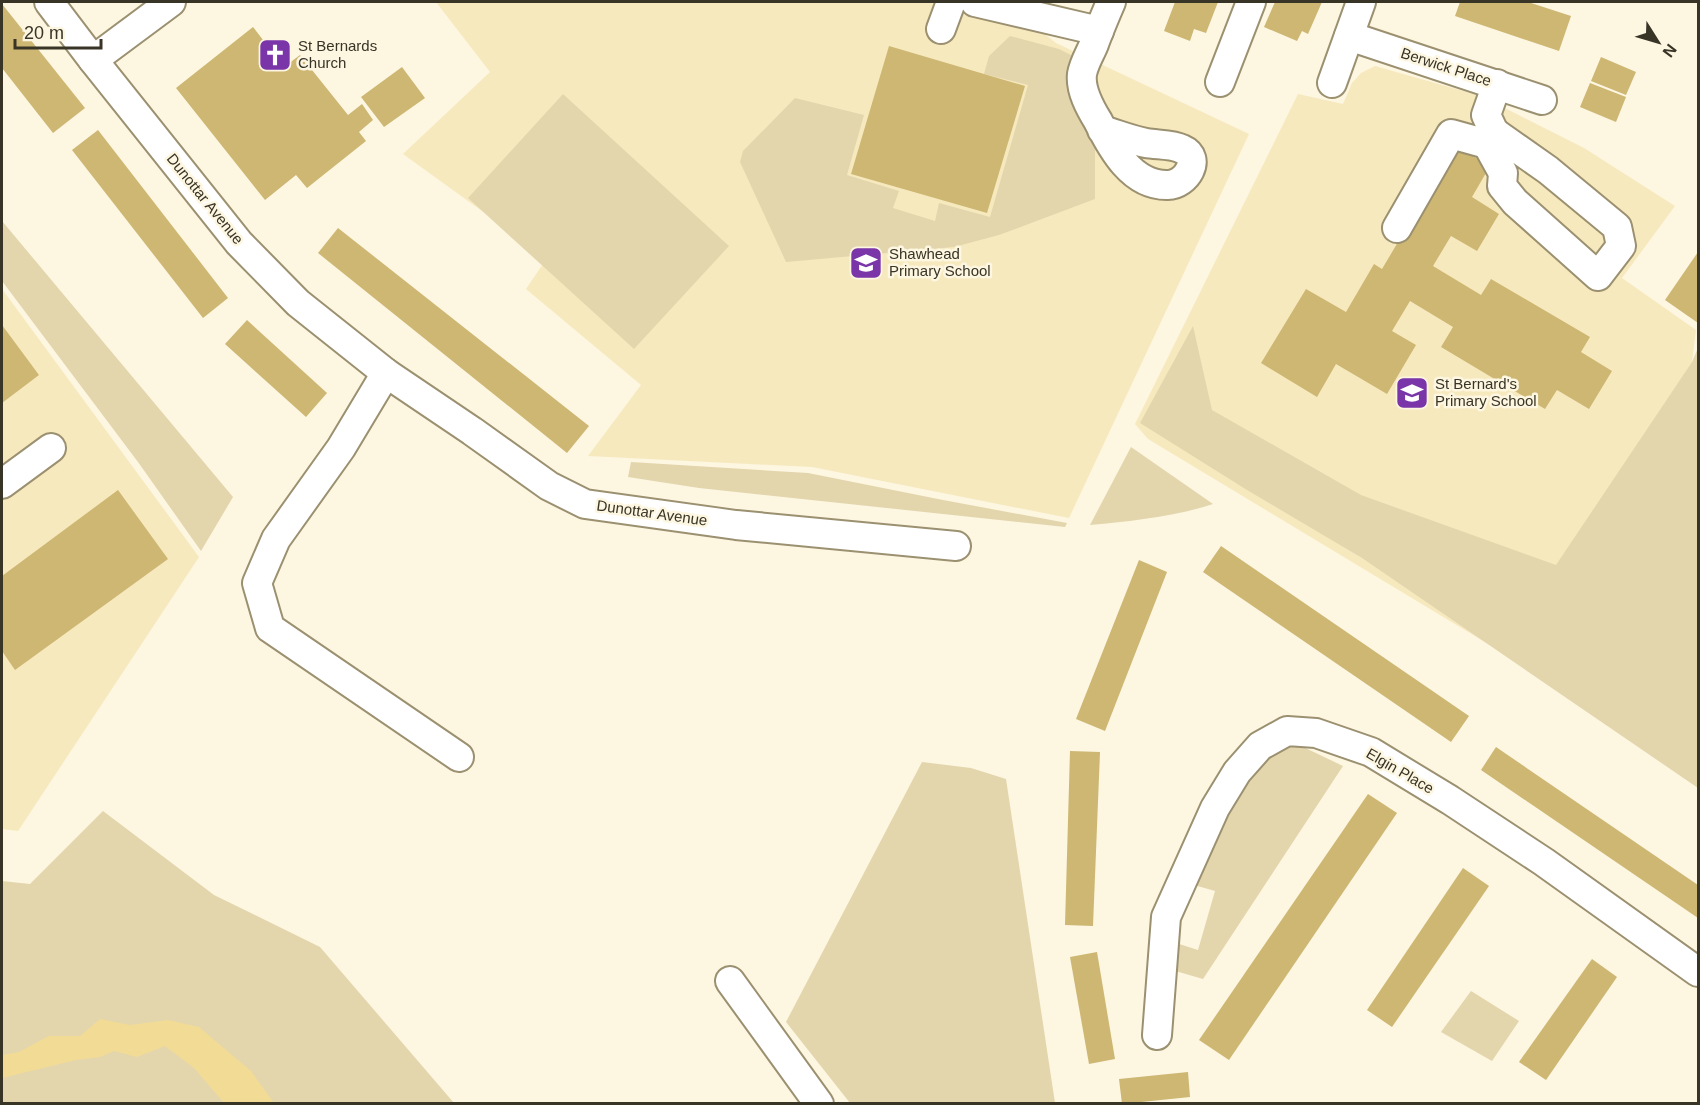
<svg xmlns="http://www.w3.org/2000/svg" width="1700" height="1105" font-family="Helvetica,sans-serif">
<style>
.built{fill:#f7e9be}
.green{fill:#e3d6ad}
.water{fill:#f2db95}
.building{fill:#cdb773}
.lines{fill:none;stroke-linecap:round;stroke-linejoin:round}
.minor-casing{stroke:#9b9070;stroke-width:32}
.minor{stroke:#fff;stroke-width:28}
.labels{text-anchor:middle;stroke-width:5;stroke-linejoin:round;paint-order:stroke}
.poi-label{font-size:15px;fill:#383426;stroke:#fdf6e1;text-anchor:start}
.street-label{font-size:15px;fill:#383426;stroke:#fdf6e1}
</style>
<rect width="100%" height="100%" fill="#fdf6e1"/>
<g class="built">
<path d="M436 2H1004L1056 43 1249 134 1069 518 812 467 588 456 641 385 526 289 547 258 403 154 490 72Z"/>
<path d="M1375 66 1481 96 1584 148 1675 206 1622 278 1696 330 1692 362 1513 659 1148 439 1135 424 1298 94 1343 104 1352 83 1361 73Z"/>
<path d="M2 289 199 557 18 831 2 829Z"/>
</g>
<g class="green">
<path d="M1010 36 1059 49 1095 67V199L999 235 954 247 786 262 740 162 743 151 795 98 864 115 847 175 899 191 893 208 935 221 939 203 990 217 1028 85 984 74 989 56Z"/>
<path d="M563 94 729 246 634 349 468 198Z"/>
<path d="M2 221 233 497 201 551 138 462 2 281Z"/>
<path d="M1193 326 1212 410 1361 495 1556 565 1692 362 1698 348V788L1362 558 1247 490 1140 423Z"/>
<path d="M1131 447 1213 504C1173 517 1132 521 1090 525Z"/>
<path d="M631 462 808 473 943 500 1067 523 1065 527 699 488 628 477Z"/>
<path d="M1297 744 1343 766 1203 979 1172 970 1176 943 1198 950 1215 891 1187 883 1262 752Z"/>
<path d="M922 762 971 768 1006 779 1055 1103H850L786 1022Z"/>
<path d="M103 811 214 895 320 947 454 1103 2 1104V881L30 884Z"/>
<path d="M1471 991 1519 1021 1492 1061 1441 1032Z"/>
</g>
<path class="water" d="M100 1019 130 1025 168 1020 199 1027 251 1071 274 1103H224L194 1068 165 1046 137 1057 114 1051 100 1057 76 1060 2 1078V1055L19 1052 49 1036H80Z"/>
<g class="building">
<path d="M1175 2H1218L1206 33 1194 29 1190 41 1164 31Z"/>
<path d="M1275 2H1322L1308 34 1302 31 1297 41 1264 27Z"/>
<path d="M1460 2H1528L1571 16 1559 51 1455 16Z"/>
<path d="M2 4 85 108 53 133 2 68Z"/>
<path d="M253 27 284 67 300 55 348 115 362 104 373 120 359 132 366 141 307 188 296 175 265 200 176 88Z"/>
<path d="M889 46 1025 86 987 213 851 174Z"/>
<path d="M1601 57 1636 72 1626 95 1591 81Z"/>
<path d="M402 67 425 98 384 127 361 97Z"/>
<path d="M1590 83 1626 97 1616 122 1580 107Z"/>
<path d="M98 130 228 298 203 318 72 150Z"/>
<path d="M1455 146 1490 166 1472 197 1499 214 1477 251 1451 236 1433 266 1481 295 1491 279 1590 337 1581 352 1612 371 1589 409 1557 390 1545 409 1441 347 1453 327 1410 301 1392 331 1416 345 1387 394 1336 364 1317 397 1261 363 1306 289 1346 312 1374 264 1382 269Z"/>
<path d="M338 228 589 426 567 453 318 253Z"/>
<path d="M1698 252V323L1665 300Z"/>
<path d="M247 320 327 393 306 417 225 344Z"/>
<path d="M2 325 39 375 2 403Z"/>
<path d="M118 490 168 559 15 670 2 651V576Z"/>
<path d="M1221 546 1469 716 1451 742 1203 572Z"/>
<path d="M1139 560 1167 572 1105 731 1076 719Z"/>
<path d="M1496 747 1698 885V918L1481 770Z"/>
<path d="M1070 751 1100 752 1093 926 1065 925Z"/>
<path d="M1368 794 1397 813 1229 1060 1199 1040Z"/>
<path d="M1463 868 1489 886 1392 1027 1367 1010Z"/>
<path d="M1097 952 1115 1059 1089 1064 1070 957Z"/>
<path d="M1592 959 1617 977 1546 1080 1519 1062Z"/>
<path d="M1188 1072 1190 1097 1122 1104 1119 1079Z"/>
</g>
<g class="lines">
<defs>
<g id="minor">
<path d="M49 2 93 60 239 243 298 303 386 373 472 431 549 486 585 504 736 525 956 546"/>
<path d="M975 2 1099 31"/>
<path d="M941 29 951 2"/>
<path d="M1349 36 1542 100"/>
<path d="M93 60 171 2"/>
<path d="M1220 82 1251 2"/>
<path d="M1332 83 1361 2"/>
<path d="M1102 130C1116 134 1131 140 1146 143 1157 145 1172 144 1182 149 1203 158 1186 185 1168 185 1132 186 1112 149 1098 121 1090 108 1080 90 1082 74 1084 63 1090 54 1094 44 1099 30 1105 16 1111 2"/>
<path d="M1487 144 1503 173 1502 186 1515 202 1598 276 1621 246 1617 227 1548 170 1494 132"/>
<path d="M1397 228 1451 134 1487 144 1494 132 1486 115 1497 84"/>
<path d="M386 373 341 448 276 539 257 583 270 628 459 757"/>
<path d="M2 484 51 448"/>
<path d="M730 981 819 1104"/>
<path d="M1157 1035 1166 917 1215 808 1237 772 1260 746 1287 731 1316 733 1371 752 1450 800 1544 862 1698 972"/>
</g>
</defs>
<use href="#minor" class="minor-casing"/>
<use href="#minor" class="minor"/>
</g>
<defs>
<symbol id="church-square" viewBox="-11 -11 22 22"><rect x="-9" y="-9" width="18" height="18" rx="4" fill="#7a35a8" stroke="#fdf6e1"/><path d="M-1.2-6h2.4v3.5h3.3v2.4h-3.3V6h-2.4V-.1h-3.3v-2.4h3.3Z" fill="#fff"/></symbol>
<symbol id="school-square" viewBox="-11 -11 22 22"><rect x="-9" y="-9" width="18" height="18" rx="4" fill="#7a35a8" stroke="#fdf6e1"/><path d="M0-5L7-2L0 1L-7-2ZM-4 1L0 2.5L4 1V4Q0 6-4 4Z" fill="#fff"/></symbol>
</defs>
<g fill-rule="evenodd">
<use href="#church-square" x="256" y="36" width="38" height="38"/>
<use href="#school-square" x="847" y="244" width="38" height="38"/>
<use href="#school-square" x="1393" y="374" width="38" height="38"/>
</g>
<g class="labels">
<g class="poi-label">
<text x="298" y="51">St Bernards<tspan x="298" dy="17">Church</tspan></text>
<text x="889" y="259">Shawhead<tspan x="889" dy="17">Primary School</tspan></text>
<text x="1435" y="389">St Bernard's<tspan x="1435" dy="17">Primary School</tspan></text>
</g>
<g class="street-label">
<text transform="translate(1446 67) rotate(18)" y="5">Berwick Place</text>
<text transform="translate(205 199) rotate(51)" y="5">Dunottar Avenue</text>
<text transform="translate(652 513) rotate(8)" y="5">Dunottar Avenue</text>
<text transform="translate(1400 771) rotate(30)" y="5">Elgin Place</text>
</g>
</g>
<rect width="1700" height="1105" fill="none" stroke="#383426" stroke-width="6"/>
<g transform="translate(1658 42) rotate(127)" stroke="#fdf6e1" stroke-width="4.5" paint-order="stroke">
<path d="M0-4.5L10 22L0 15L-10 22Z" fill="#383426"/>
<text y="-9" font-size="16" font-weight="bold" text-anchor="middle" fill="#383426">N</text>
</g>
<path d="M15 39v9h86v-9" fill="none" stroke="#383426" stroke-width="3"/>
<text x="24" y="39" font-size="18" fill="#383426" stroke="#fdf6e1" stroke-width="4.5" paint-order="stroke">20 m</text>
</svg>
